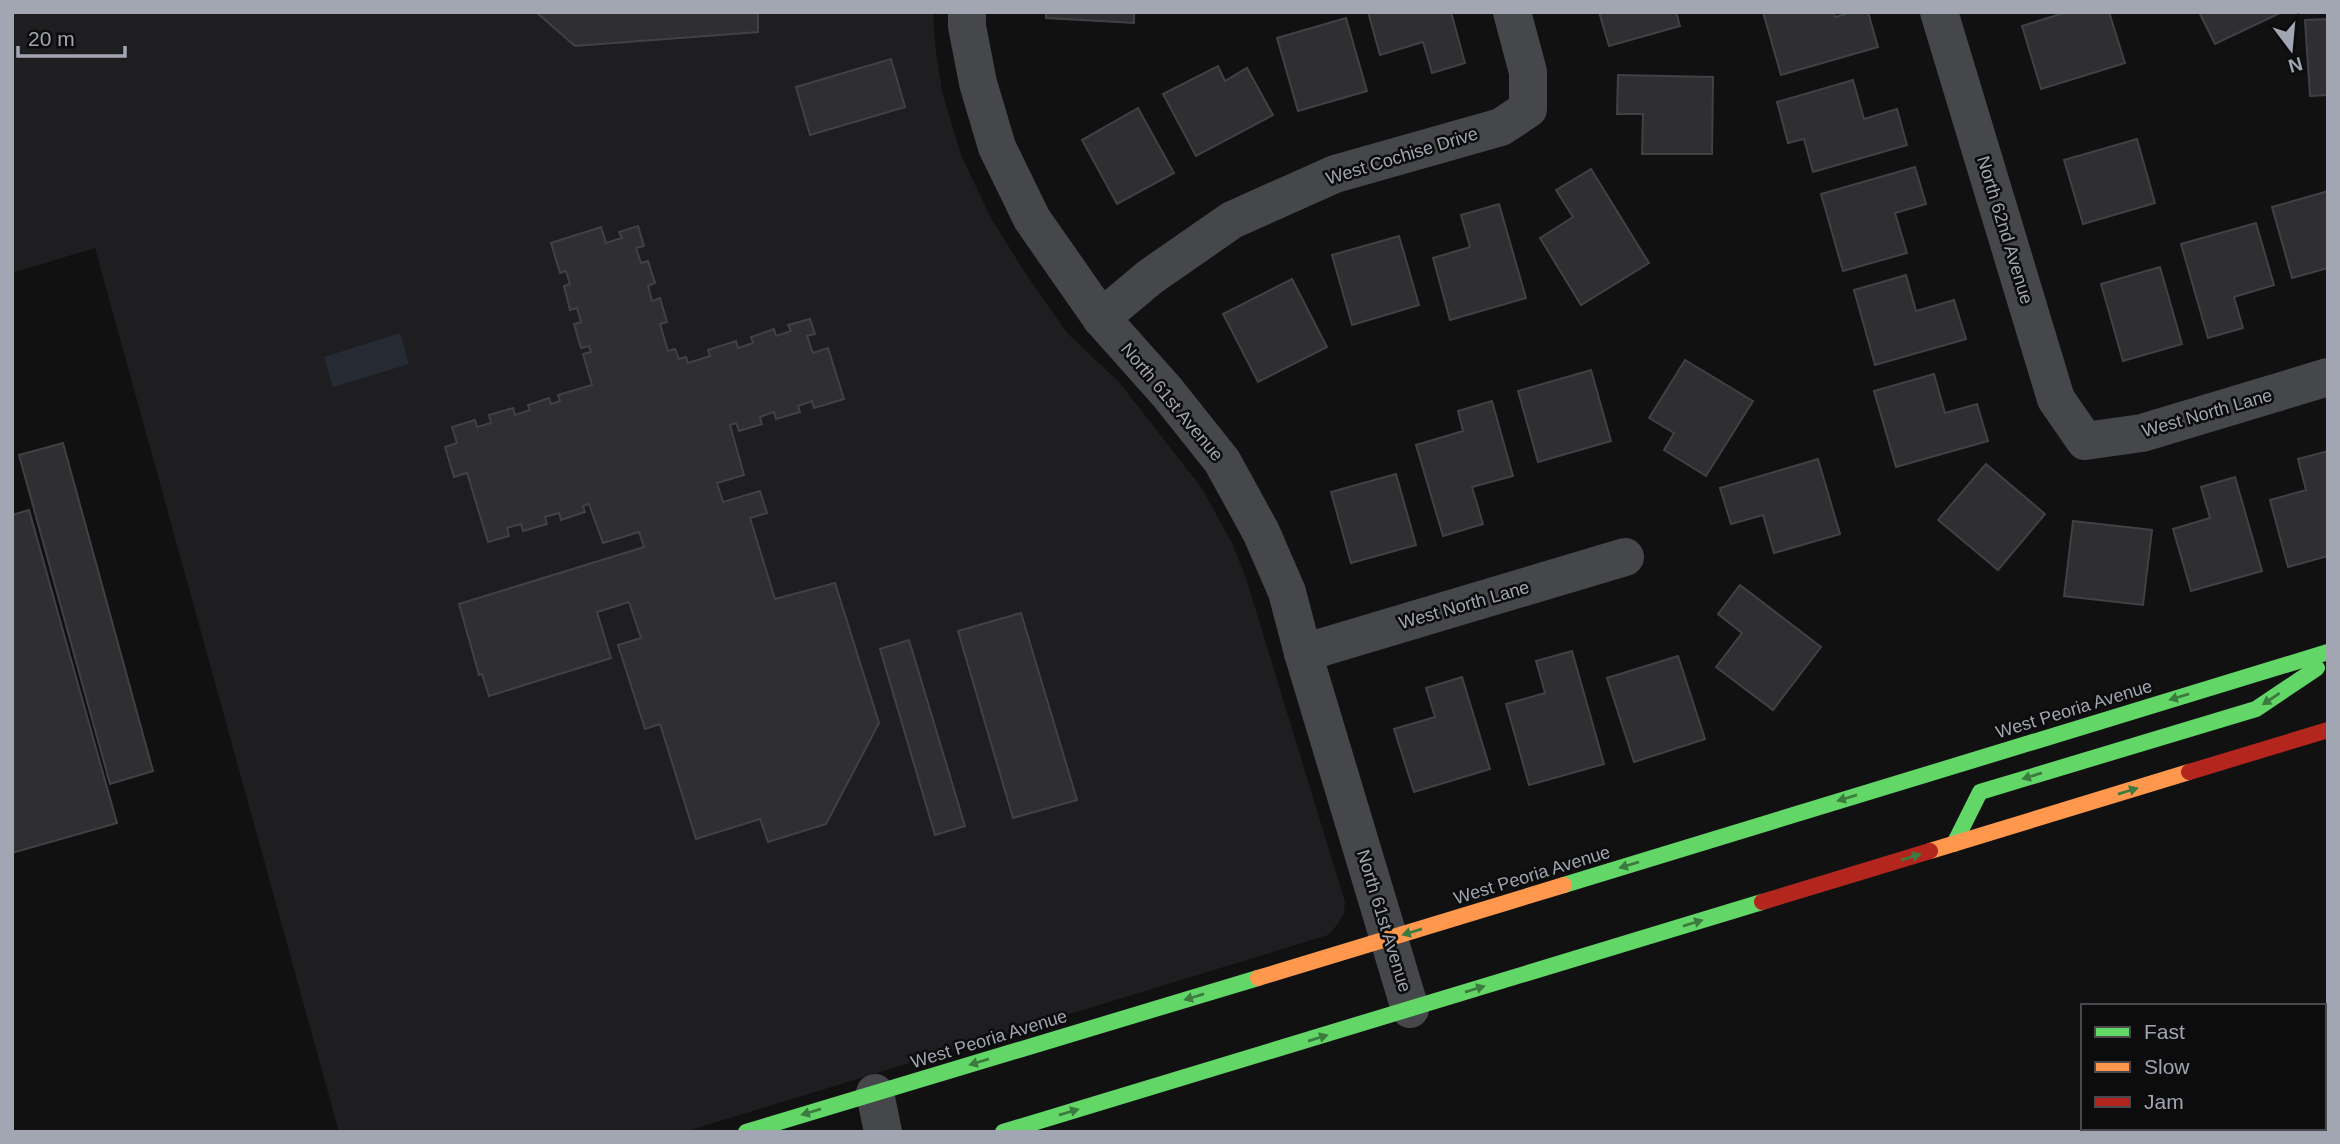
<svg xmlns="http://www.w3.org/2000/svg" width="2340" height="1144" font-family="Helvetica,sans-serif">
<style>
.built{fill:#1e1e20}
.water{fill:#262a32}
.building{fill:#2f2f31;stroke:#404145;stroke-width:2}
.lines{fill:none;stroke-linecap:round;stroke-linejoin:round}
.street{stroke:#46474a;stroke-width:38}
.fast{stroke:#63d668;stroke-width:16}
.slow{stroke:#ff974d;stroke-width:16}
.jam{stroke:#b3261e;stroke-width:16}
.oneway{fill:#3c7b3f}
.labels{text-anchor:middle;stroke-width:5;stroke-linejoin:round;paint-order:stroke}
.street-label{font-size:18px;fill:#a2a5b2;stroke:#0c0c0d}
</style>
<rect width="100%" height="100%" fill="#111112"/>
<path class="built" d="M12 12H933L935 45 942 91 961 155 991 218 1024 271 1067 333 1119 382 1201 487 1231 541 1245 575 1345 902 1344 913 1337 925 1328 935 684 1132H339L95 248 12 273Z"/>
<path class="water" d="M400 333 409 364 333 387 324 357Z"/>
<g class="building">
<path d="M536 12H758V32L575 46Z"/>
<path d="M1046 12H1134V23L1046 18Z"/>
<path d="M1368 12H1451L1465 63 1432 73 1423 42 1380 55Z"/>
<path d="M1599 12H1676L1680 26 1609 46Z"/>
<path d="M1763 12H1834L1835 17 1853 12H1868L1878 47 1781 75Z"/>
<path d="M2067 12H2109L2125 63 2041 89 2022 26Z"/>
<path d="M2199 12H2282L2215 44Z"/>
<path d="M1346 18 1367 91 1298 111 1277 38Z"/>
<path d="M2328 19V95L2310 96 2305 20Z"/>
<path d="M891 59 905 107 810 135 796 87Z"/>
<path d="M1218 66 1225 81 1247 68 1273 115 1196 156 1163 94Z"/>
<path d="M1618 75 1713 77 1712 154H1642L1643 114H1617Z"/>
<path d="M1853 80 1864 119 1897 109 1907 145 1813 172 1804 139 1788 143 1777 102Z"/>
<path d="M1138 108 1174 173 1117 204 1082 140Z"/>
<path d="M2137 139 2155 203 2083 224 2064 160Z"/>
<path d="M1915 167 1926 204 1895 213 1907 253 1843 271 1821 194Z"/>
<path d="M1591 169 1649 263 1581 305 1540 238 1573 217 1556 190Z"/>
<path d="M2328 191V268L2292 278 2272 207Z"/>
<path d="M1499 204 1526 298 1450 320 1433 258 1470 247 1461 215Z"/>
<path d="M2256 223 2274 285 2234 297 2243 328 2208 338 2181 244Z"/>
<path d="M638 226 644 246 636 248 641 263 648 261 655 283 648 286 652 301 660 298 667 322 660 324 668 351 675 349 679 359 686 357 688 363 710 356 708 350 736 341 738 348 753 343 751 337 774 329 776 336 791 331 788 325 810 319 815 334 807 336 813 353 828 348 844 399 814 408 812 401 798 406 800 412 776 419 774 412 760 417 762 424 739 431 736 423 730 425 744 475 717 483 723 502 760 491 767 513 750 518 775 599 835 583 879 723 826 824 768 842 760 819 696 839 660 724 645 729 618 645 641 638 629 602 597 612 611 658 489 696 482 674 479 675 459 604 644 547 639 532 603 543 589 504 583 506 585 512 561 520 559 513 545 517 547 524 523 531 521 524 507 528 509 536 488 542 467 473 454 477 445 447 457 443 452 427 475 420 477 427 491 423 489 415 513 408 515 415 530 410 528 405 549 398 551 404 560 401 558 395 592 385 583 354 591 352 589 346 581 348 574 324 581 322 577 308 570 310 564 286 570 284 566 271 560 273 551 243 601 227 606 243 622 238 619 232Z"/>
<path d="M1399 236 1419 305 1352 325 1332 255Z"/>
<path d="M2160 267 2182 344 2123 361 2101 284Z"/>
<path d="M1906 275 1916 311 1954 300 1966 339 1875 365 1854 290Z"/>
<path d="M1292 279 1327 347 1258 382 1223 314Z"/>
<path d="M1685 360 1753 401 1706 476 1664 450 1674 433 1649 418Z"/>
<path d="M1591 370 1611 441 1538 462 1518 391Z"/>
<path d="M1934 374 1945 413 1977 404 1988 441 1896 467 1874 391Z"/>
<path d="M1492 401 1513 476 1472 487 1483 524 1443 536 1416 445 1463 431 1458 411Z"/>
<path d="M63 443 153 771 110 784 19 455Z"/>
<path d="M2328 451V556L2288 567 2270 500 2306 490 2298 459Z"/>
<path d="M1818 459 1840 534 1774 553 1763 515 1731 524 1720 488Z"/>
<path d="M1986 464 2045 514 1998 570 1938 520Z"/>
<path d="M1396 474 1416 545 1351 563 1331 492Z"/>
<path d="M2235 477 2262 571 2191 591 2173 529 2210 518 2201 487Z"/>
<path d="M29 510 117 823 12 853V515Z"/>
<path d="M2073 521 2152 530 2143 605 2064 596Z"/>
<path d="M1740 585 1821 647 1773 710 1716 667 1742 633 1718 614Z"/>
<path d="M1021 613 1077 800 1013 818 958 631Z"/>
<path d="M909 640 965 826 935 835 880 649Z"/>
<path d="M1572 651 1604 764 1529 785 1506 704 1545 693 1536 661Z"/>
<path d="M1678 656 1705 739 1634 762 1607 678Z"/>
<path d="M1462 677 1490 769 1414 792 1394 729 1435 717 1426 688Z"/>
</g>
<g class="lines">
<g class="street">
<path d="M967 12V26L978 83 997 147 1032 219 1101 318 1167 392 1222 461 1261 532 1287 592 1303 653 1410 1009"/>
<path d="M1939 12 2056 399 2085 441 2142 433 2328 377"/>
<path d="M1101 318 1150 277 1232 220 1335 174 1501 127 1528 109V72L1512 12"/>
<path d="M1303 653 1625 557"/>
<path d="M875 1093 883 1132"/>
</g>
<g class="fast">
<path d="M1954 844 1980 792 2256 709 2317 668"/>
<path d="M1564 885 2328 652"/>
<path d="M746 1132 1258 978"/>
<path d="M1003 1132 1762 902"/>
</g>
<g class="slow">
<path d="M1930 851 2189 772"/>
<path d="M1258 978 1564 885"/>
</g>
<g class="jam">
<path d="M2189 772 2328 730"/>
<path d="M1762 902 1930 851"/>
</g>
</g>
<defs><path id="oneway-solid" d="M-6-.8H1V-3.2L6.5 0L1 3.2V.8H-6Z" transform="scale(1.75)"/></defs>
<g class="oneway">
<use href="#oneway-solid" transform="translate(2179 697) rotate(163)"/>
<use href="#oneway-solid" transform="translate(2271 699) rotate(146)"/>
<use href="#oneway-solid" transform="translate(2032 776) rotate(163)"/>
<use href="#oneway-solid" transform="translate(2128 791) rotate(-17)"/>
<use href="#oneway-solid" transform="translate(1847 798) rotate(163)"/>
<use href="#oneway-solid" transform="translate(1911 857) rotate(-17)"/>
<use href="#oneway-solid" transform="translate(1629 865) rotate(163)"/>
<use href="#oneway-solid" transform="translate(1693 923) rotate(-17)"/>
<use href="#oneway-solid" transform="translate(1412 932) rotate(163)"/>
<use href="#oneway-solid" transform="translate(1475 989) rotate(-17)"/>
<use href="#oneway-solid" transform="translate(1194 997) rotate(163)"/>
<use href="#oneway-solid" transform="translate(1318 1038) rotate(-17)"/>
<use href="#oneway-solid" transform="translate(979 1062) rotate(163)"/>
<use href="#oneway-solid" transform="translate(811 1112) rotate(163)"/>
<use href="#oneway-solid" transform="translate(1069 1112) rotate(-17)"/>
</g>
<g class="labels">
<g class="street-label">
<text transform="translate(1402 156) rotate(-17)" y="6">West Cochise Drive</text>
<text transform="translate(2005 230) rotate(73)" y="6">North 62nd Avenue</text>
<text transform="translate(1172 402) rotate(50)" y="6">North 61st Avenue</text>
<text transform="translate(2207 413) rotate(-16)" y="6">West North Lane</text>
<text transform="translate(1464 605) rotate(-16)" y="6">West North Lane</text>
<text transform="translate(2074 709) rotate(-17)" y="6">West Peoria Avenue</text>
<text transform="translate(1532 875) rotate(-17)" y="6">West Peoria Avenue</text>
<text transform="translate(1384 921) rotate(73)" y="6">North 61st Avenue</text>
<text transform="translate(989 1039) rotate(-17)" y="6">West Peoria Avenue</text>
</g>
</g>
<rect width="2340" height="1144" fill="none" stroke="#a2a5b2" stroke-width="28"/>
<rect x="2081" y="1004" width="245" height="126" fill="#0c0c0d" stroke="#48494f" stroke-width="2"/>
<rect x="2095" y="1027" width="35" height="10" fill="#63d668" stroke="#48494f" stroke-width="2"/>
<text x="2144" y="1039" font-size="21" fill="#a2a5b2">Fast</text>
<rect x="2095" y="1062" width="35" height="10" fill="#ff974d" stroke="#48494f" stroke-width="2"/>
<text x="2144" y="1074" font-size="21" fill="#a2a5b2">Slow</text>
<rect x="2095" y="1097" width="35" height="10" fill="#b3261e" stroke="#48494f" stroke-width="2"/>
<text x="2144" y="1109" font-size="21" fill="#a2a5b2">Jam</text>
<g transform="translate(2291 49) rotate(164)" stroke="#0c0c0d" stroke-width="5" paint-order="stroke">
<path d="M0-5L12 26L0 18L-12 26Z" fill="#a2a5b2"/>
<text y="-10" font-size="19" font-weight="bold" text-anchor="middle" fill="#a2a5b2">N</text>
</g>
<path d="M18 46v10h107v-10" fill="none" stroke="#a2a5b2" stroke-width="3.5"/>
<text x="28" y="46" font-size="21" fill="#a2a5b2" stroke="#0c0c0d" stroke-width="5" paint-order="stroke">20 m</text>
</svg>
